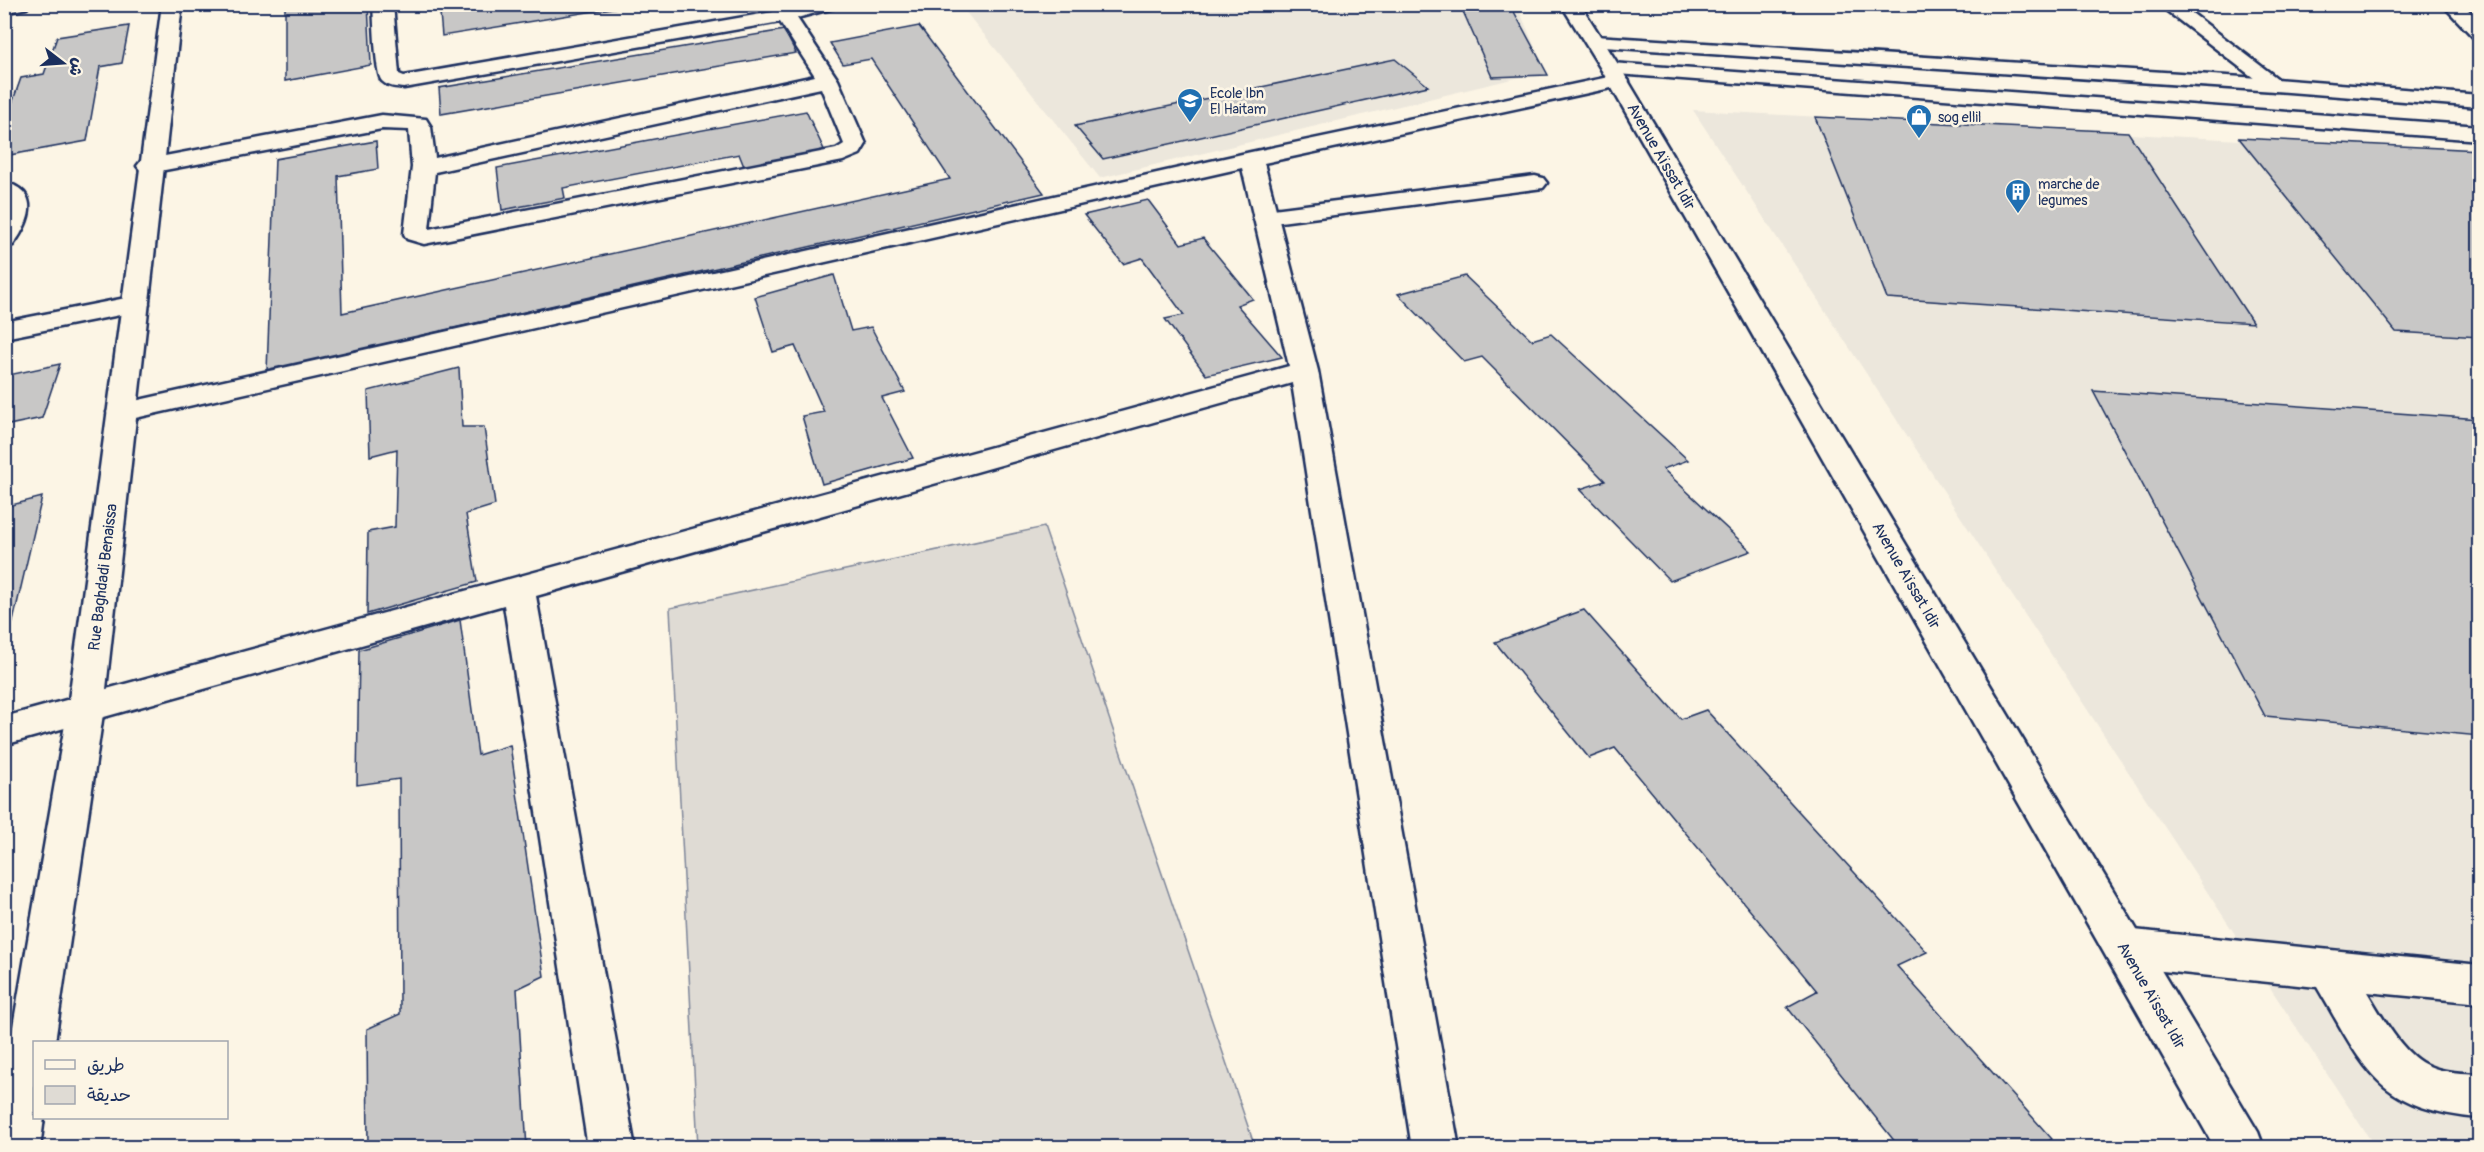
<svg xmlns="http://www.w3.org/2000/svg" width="2484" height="1152" font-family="Pangolin,'Playpen Sans Arabic',sans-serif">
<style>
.built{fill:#ece7dc}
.green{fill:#dfdbd4;stroke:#7d8599;stroke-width:1.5}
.building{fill:#c8c7c6;stroke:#1b2f5e;stroke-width:1.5}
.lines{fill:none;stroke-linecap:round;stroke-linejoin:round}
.service-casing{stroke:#1b2f5e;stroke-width:5}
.minor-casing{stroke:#1b2f5e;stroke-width:5}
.tertiary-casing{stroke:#1b2f5e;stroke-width:5}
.secondary-casing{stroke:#1b2f5e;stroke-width:5}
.service{fill:#fcf5e5;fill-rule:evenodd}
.minor{fill:#fcf5e5;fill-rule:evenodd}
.tertiary{fill:#fcf5e5;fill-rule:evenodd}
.secondary{fill:#fcf5e5;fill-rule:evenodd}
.labels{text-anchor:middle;stroke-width:5;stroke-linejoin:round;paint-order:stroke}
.far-poi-label{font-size:14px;fill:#1b2f5e;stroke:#fcf5e5;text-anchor:start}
.street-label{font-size:16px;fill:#1b2f5e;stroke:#fcf5e5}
</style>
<rect width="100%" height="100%" fill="#fcf5e5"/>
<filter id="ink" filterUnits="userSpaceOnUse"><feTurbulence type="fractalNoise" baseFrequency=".0167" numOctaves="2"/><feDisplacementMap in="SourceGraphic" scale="12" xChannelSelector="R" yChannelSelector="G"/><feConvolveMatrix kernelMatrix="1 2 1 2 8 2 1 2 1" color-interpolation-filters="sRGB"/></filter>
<g filter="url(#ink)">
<g class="built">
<path d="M960 5H1517L1545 71 1100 178Z"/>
<path d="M1693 110 2479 153V1147H2375Z"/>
</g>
<path class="green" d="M1044 527 1255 1147H698L670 608Z"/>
<g class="building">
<path d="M285 4H368L371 65 285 81Z"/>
<path d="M494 4H637L442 36 440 13Z"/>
<path d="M1512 8 1548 75 1492 77 1462 9Z"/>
<path d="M129 26 122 63 100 67 87 141 4 156V126L21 78 44 74 57 37Z"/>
<path d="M919 26 1044 193 267 371 275 159 376 141 378 169 338 176 342 313 950 179 871 59 843 64 830 43Z"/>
<path d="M784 30 796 53 441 114 439 88Z"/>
<path d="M1395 59 1428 86 1103 159 1075 126Z"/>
<path d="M806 111 826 154 745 169 739 154 563 188 565 198 502 210 497 168Z"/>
<path d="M1815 117 2128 132 2253 323 1887 298Z"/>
<path d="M2239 138 2480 150V337L2396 332Z"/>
<path d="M1148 200 1181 244 1203 238 1253 299 1237 305 1282 357 1206 375 1165 319 1184 315 1142 258 1123 264 1084 215Z"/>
<path d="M834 275 851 331 871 327 905 392 882 398 913 458 822 484 802 416 824 412 795 346 773 352 755 297Z"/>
<path d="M1465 276 1532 340 1551 334 1688 460 1663 469 1751 551 1670 581 1580 489 1605 481 1482 357 1464 362 1398 294Z"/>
<path d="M60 364 42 418 4 426V376Z"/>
<path d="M459 368 462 427H484L495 505 466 514 477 582 367 614 368 532 395 527 397 449 370 456 368 391Z"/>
<path d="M2093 391 2480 419V736L2265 716Z"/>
<path d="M42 497 4 660V507Z"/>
<path d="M1584 610 1681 719 1706 710 1927 952 1897 966 2052 1139 2038 1148H1900L1787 1007 1817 991 1615 748 1589 758 1495 642Z"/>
<path d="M460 620 478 755 510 745 544 976 517 989 527 1148H368L367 1029 400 1014 399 779 357 785 359 650Z"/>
</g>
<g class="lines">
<defs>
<g id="service">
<path d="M1535 176 1543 178 1547 183 1543 188 1265 224 1256 222 1253 217 1256 212 1265 210Z"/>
<path d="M2124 929 2480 965V1003L2367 992C2381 1015 2403 1056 2429 1066 2444 1073 2463 1073 2480 1074V1118C2375 1109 2365 1068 2317 987L2124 967 2109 961 2103 948 2109 935Z"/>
</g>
<g id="minor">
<path d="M4 4H29L27 8 4 13Z"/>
<path d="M373 4H393L399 74 404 76 773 12 769 4H788L790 8 803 4H836L834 8 797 18 838 80 866 144 860 154 843 161 424 244 407 239 404 234 412 167 409 130 382 129 149 173 141 171 137 166 141 161 149 159 382 115 426 119 431 127 435 158 815 76 780 22 404 88C396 87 388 87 382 81 375 74 374 17 373 4ZM821 88 844 144 836 149 429 229 435 172Z"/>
<path d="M2158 4H2180L2286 85 2282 89 2275 91 2268 89Z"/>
<path d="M2442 4H2462L2480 21V39L2473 37Z"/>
<path d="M1618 75 1625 77 1629 81 1625 85 1264 163 1318 371 1459 1148H1412L1292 383 536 596 635 1148H588L504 605 4 745V717L1289 366 1242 168 122 421 112 418 107 412 112 406 1251 152Z"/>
<path d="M4 182C43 192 29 223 13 245L4 247Z"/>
<path d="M136 296 145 298 149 304 145 310 4 338V322Z"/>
</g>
<g id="tertiary">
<path d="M162 4H182L104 707 55 1042H34V1118H44L40 1148H4V1079L68 707Z"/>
<path d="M1595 36 2275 79 2480 95V107L2275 91 1588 46 1585 42 1588 38Z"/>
<path d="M1611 63 2480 126V140L1604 73 1601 69 1604 65Z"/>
</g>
<path id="secondary" d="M1561 4H1580L1621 69 2258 1132 2264 1148H2215L1601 69Z"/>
</defs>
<use href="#service" class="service-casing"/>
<use href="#minor" class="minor-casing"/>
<use href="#tertiary" class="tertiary-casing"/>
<use href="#secondary" class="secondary-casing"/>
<use href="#service" class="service"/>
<use href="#minor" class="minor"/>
<use href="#tertiary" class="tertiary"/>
<use href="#secondary" class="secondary"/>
</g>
</g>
<defs>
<symbol id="school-pin" viewBox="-11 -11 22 30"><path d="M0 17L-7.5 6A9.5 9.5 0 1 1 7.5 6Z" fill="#1f6fb2" stroke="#fcf5e5"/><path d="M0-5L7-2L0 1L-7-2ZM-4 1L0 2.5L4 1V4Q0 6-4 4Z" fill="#fff"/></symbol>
<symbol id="shop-pin" viewBox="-11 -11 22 30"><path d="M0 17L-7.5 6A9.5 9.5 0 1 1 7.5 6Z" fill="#1f6fb2" stroke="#fcf5e5"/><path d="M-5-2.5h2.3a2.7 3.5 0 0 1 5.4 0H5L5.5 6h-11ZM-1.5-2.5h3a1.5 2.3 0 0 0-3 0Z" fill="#fff"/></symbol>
<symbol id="building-pin" viewBox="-11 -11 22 30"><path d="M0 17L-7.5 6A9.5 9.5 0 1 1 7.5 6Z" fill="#1f6fb2" stroke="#fcf5e5"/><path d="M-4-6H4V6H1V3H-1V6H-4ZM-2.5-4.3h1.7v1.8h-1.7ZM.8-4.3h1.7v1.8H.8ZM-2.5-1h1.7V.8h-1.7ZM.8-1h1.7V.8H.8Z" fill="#fff"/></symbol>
</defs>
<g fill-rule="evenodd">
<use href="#school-pin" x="1175" y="86" width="30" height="40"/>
<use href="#shop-pin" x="1904" y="102" width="30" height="40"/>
<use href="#building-pin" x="2003" y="177" width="30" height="40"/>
</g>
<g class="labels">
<g class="far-poi-label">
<text x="1210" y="98">Ecole Ibn<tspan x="1210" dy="16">El Haitam</tspan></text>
<text x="1938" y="122">sog ellil</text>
<text x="2038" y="189">marche de<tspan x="2038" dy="16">legumes</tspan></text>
</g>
<g class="street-label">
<text transform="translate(1662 156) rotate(60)" y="6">Avenue Aïssat Idir</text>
<text transform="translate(1907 575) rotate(60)" y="6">Avenue Aïssat Idir</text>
<text transform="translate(102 577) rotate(-83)" y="6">Rue Baghdadi Benaissa</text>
<text transform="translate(2152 995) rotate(60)" y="6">Avenue Aïssat Idir</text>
</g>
</g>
<rect width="2484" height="1152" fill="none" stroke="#fcf5e5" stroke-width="24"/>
<rect x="12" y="12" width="2460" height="1128" fill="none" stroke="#1b2f5e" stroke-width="2" filter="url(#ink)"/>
<rect x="33" y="1041" width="195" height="78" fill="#fcf5e5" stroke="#a2a6af" stroke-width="1.5"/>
<rect x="45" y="1060" width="30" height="9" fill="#fcf5e5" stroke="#a2a6af" stroke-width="1.5"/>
<text x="87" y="1071" font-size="18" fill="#1b2f5e">طريق</text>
<rect x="45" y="1086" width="30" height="18" fill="#dfdbd4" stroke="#a2a6af" stroke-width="1.5"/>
<text x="87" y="1101" font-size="18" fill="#1b2f5e">حديقة</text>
<g transform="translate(63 63) rotate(107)" stroke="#fcf5e5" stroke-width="4.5" paint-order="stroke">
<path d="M0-4.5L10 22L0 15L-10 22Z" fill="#1b2f5e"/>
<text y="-9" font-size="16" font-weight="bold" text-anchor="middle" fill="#1b2f5e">ش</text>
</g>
</svg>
